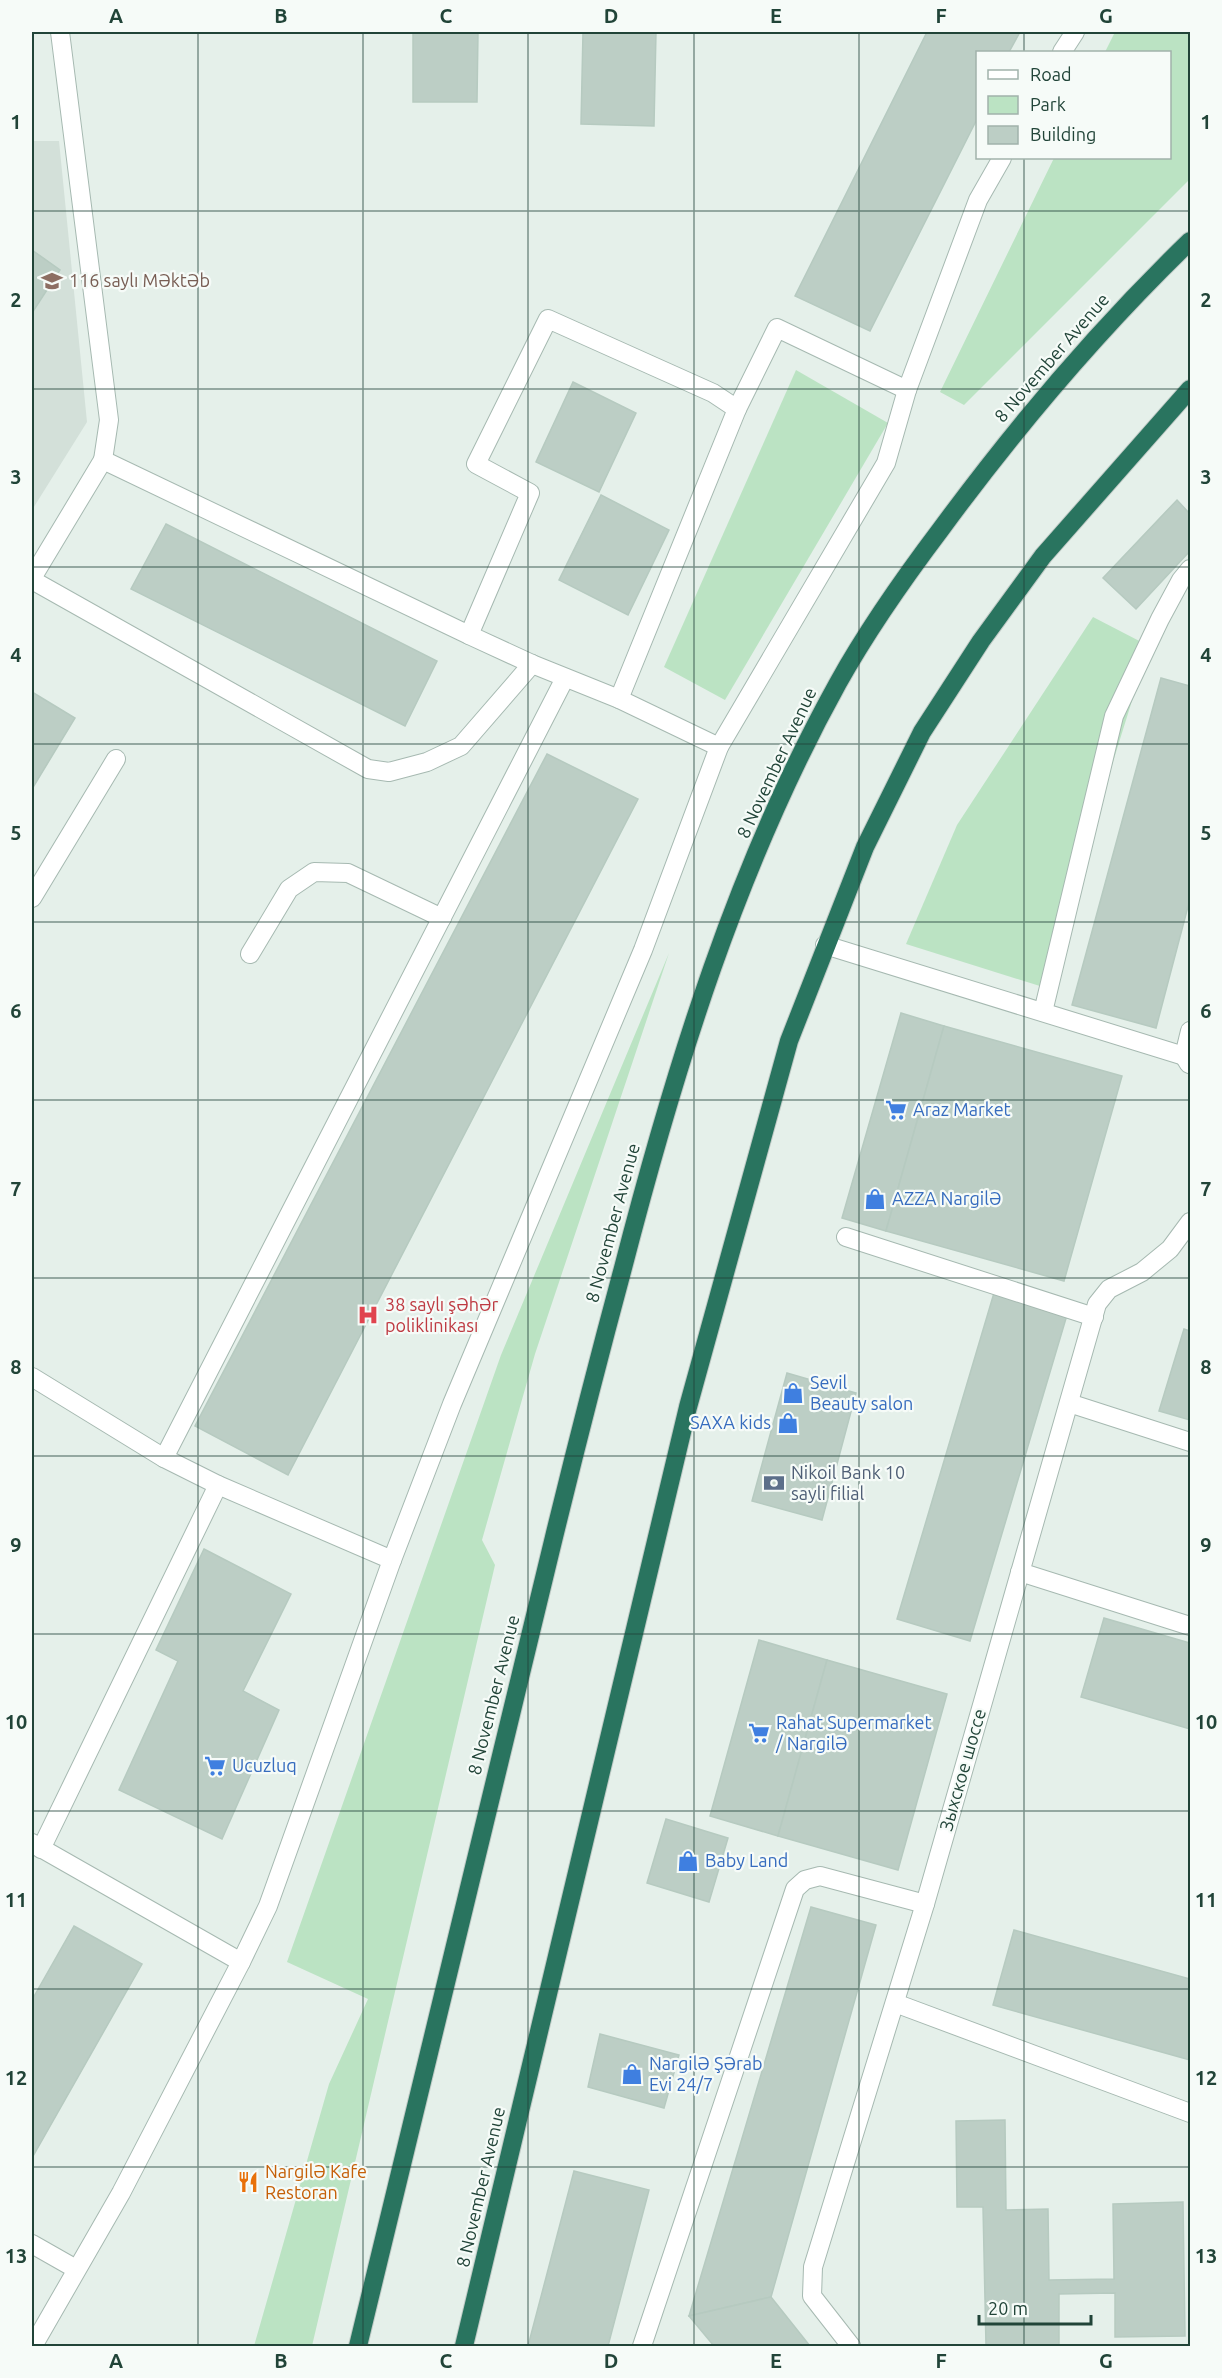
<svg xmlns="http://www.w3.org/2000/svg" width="1222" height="2378" font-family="Ubuntu,sans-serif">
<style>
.built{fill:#d3e0d9}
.green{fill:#bbe3c3}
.building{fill:#bccec5;stroke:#b6cac0;stroke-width:1.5}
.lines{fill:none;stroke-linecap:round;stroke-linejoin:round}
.minor-casing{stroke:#a6b9b1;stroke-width:20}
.highway-casing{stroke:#c1cbc7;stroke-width:20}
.minor{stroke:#fff;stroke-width:18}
.highway{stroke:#29745f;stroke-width:18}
.grid{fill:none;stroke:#214438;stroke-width:1.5;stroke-opacity:0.55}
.labels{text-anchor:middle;stroke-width:4.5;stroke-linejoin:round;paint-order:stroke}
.education-label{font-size:18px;fill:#785e54;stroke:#f6fbf8;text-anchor:start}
.street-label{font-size:18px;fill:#214438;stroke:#f6fbf8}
.shop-label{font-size:18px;fill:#366cbe;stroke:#f6fbf8;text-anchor:start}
.health-label{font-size:18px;fill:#be3a42;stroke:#f6fbf8;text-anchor:start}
.service-label{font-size:18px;fill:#4e5e75;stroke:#f6fbf8;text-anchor:start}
.food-label{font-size:18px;fill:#c56008;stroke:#f6fbf8;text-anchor:start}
.neatline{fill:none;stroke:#214438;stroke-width:2}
.grid-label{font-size:20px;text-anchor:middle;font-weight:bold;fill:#214438}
</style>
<rect width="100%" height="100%" fill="#e5f0ea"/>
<path class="built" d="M32 141H59L87 422 32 510Z"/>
<g class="green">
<path d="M1115 32H1190V179L964 405 940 392 1054 158H1170V52H1105Z"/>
<path d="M796 370 888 423 725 700 664 667Z"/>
<path d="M1093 617 1149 646 1043 987 906 944 957 825Z"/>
<path d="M669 953 535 1354 482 1540 495 1565 312 2346H254L329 2084 368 1999 287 1962 501 1355Z"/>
</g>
<g class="building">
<path d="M413 32H478L477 102H413Z"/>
<path d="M583 32H656L654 126 581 124Z"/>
<path d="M927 32H1020L1009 52H978V117L870 331 795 296Z"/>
<path d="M32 250 60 270 32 313Z"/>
<path d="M573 382 636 413 599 492 536 462Z"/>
<path d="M601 495 669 530 628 615 559 580Z"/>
<path d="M1177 500 1190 514V551L1136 609 1103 578Z"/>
<path d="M166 524 437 661 405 726 131 589Z"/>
<path d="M1161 678 1190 686V899L1156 1028 1072 1005Z"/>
<path d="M32 692 75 718 32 789Z"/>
<path d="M547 754 638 799 288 1475 195 1426Z"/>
<path d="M901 1013 944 1026 886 1231 842 1218Z"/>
<path d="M944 1026 1122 1076 1064 1281 886 1231Z"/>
<path d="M994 1293 1067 1315 970 1641 897 1619Z"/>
<path d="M1184 1329 1190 1331V1420L1159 1411Z"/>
<path d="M787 1373 856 1393 822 1520 752 1501Z"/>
<path d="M204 1549 291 1594 243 1691 279 1710 222 1839 119 1790 178 1661 156 1650Z"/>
<path d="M1104 1618 1190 1643V1729L1081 1697Z"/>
<path d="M759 1640 827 1660 778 1836 710 1816Z"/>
<path d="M827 1660 947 1694 898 1870 778 1836Z"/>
<path d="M666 1819 728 1838 709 1902 647 1883Z"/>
<path d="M811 1907 876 1925 771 2297 689 2316Z"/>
<path d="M74 1926 142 1964 32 2158V2000Z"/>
<path d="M1014 1930 1190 1979V2060L993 2005Z"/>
<path d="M600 2034 679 2055 664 2108 588 2087Z"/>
<path d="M1005 2120 1006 2210 1048 2209 1049 2280 1114 2279 1113 2204 1183 2202 1185 2336 1115 2337V2293L1059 2294V2346H986L983 2207H957L956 2121Z"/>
<path d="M574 2171 649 2190 608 2346H528Z"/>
<path d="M771 2297 810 2346H714L689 2316Z"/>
</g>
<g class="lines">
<defs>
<g id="minor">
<path d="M60 32 109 420 103 460"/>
<path d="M1062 52 1075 32"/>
<path d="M32 578 103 460 469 635"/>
<path d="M32 580 368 769 389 772 427 762 461 746 532 664"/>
<path d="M619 699 737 409"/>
<path d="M719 747 619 699 532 664 469 635 530 493 476 464 548 319 713 393 737 409 777 328 907 390"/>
<path d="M32 898 116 759"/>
<path d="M825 945 1184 1056"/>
<path d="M250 954 289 889 314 872 348 873 442 918"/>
<path d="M1043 1012 1114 716 1160 619 1181 580 1190 569"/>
<path d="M1189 1064 1184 1056 1190 1031"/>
<path d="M846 1237 1094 1317"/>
<path d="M32 1377 164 1458 218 1485 392 1560"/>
<path d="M1069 1403 1190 1442"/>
<path d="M164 1458 565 678"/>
<path d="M1020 1572 1190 1626"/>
<path d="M32 1843 241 1962"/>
<path d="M41 1849 218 1485"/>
<path d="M895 2003 1190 2113"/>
<path d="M32 2244 76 2269"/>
<path d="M33 2346 121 2193 241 1962 268 1906 392 1560 452 1404 643 950 719 747 886 463 907 390 978 200 1002 158"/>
<path d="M642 2346 795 1889 805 1880 820 1876 925 1904"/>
<path d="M851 2346 812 2296 813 2267 925 1904 1097 1304 1109 1289 1142 1272 1170 1249 1190 1222"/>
</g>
<g id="highway">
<path d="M358 2346C423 2077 488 1807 554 1537 576 1447 599 1357 623 1268 675 1067 737 865 838 683 868 629 904 578 941 529 1016 427 1099 329 1190 241"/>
<path d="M464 2346 688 1407 789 1041 865 847 922 732 981 641 1043 556 1190 389"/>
</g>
</defs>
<use href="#minor" class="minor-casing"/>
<use href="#highway" class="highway-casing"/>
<use href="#minor" class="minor"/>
<use href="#highway" class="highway"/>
</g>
<path class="grid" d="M198 32V2346M363 32V2346M528 32V2346M694 32V2346M859 32V2346M1024 32V52M1024 158V2346M32 211H1190M32 389H1190M32 567H1190M32 744H1190M32 922H1190M32 1100H1190M32 1278H1190M32 1456H1190M32 1634H1190M32 1811H1190M32 1989H1190M32 2167H1190"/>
<defs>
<symbol id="school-bare" viewBox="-9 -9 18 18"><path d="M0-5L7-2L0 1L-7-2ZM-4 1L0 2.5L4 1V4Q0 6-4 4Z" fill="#8d6e63" stroke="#f6fbf8" stroke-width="2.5" paint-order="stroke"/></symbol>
<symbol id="supermarket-bare" viewBox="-9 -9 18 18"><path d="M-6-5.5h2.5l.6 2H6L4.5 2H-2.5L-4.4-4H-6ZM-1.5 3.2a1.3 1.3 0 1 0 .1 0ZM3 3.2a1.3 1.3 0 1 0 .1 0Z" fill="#3f7fe0" stroke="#f6fbf8" stroke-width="2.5" paint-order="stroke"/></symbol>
<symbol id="shop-bare" viewBox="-9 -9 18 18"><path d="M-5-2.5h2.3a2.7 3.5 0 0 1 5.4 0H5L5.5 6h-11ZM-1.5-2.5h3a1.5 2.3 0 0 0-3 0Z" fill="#3f7fe0" stroke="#f6fbf8" stroke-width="2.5" paint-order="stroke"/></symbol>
<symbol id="hospital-bare" viewBox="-9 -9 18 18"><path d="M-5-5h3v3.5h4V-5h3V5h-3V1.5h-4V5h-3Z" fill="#e0444e" stroke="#f6fbf8" stroke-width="2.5" paint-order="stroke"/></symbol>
<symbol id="bank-bare" viewBox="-9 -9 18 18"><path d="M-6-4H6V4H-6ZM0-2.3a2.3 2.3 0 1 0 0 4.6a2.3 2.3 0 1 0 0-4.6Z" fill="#5c6f8a" stroke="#f6fbf8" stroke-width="2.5" paint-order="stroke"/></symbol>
<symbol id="restaurant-bare" viewBox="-9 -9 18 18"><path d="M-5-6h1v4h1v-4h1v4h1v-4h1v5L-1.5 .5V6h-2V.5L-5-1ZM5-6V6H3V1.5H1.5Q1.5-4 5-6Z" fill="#e8710a" stroke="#f6fbf8" stroke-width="2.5" paint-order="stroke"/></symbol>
</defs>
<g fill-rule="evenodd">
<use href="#school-bare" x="37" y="266" width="30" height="30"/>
<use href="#supermarket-bare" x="881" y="1095" width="30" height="30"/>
<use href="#shop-bare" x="860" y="1184" width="30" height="30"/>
<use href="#hospital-bare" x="353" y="1300" width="30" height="30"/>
<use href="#shop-bare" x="778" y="1378" width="30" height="30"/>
<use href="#shop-bare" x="773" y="1408" width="30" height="30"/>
<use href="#bank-bare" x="759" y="1468" width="30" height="30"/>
<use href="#supermarket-bare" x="744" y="1718" width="30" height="30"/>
<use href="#supermarket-bare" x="200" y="1751" width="30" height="30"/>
<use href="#shop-bare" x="673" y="1846" width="30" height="30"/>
<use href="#shop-bare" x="617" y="2059" width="30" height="30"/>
<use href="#restaurant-bare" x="233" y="2167" width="30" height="30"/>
</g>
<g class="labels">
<g class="education-label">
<text x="69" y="287">116 saylı Məktəb</text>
</g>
<g class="street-label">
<text transform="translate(1052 358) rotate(-49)" y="6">8 November Avenue</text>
<text transform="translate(777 763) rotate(-65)" y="6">8 November Avenue</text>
<text transform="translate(613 1223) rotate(-75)" y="6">8 November Avenue</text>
<text transform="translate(494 1695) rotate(-76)" y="6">8 November Avenue</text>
<text transform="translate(963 1770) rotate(-74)" y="6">Зыхское шоссе</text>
<text transform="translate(481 2187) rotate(-77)" y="6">8 November Avenue</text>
</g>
<g class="shop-label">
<text x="913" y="1116">Araz Market</text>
<text x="892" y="1205">AZZA Nargilə</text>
<text x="810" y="1389">Sevil<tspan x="810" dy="21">Beauty salon</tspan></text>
<text x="771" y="1429" text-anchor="end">SAXA kids</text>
<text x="776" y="1729">Rahat Supermarket<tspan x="776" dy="21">/ Nargilə</tspan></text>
<text x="232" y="1772">Ucuzluq</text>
<text x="705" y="1867">Baby Land</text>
<text x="649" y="2070">Nargilə Şərab<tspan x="649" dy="21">Evi 24/7</tspan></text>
</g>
<g class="health-label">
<text x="385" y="1311">38 saylı şəhər<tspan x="385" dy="21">poliklinikası</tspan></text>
</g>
<g class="service-label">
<text x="791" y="1479">Nikoil Bank 10<tspan x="791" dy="21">sayli filial</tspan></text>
</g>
<g class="food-label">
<text x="265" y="2178">Nargilə Kafe<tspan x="265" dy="21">Restoran</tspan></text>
</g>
</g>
<rect width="1222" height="2378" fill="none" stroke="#f6fbf8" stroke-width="66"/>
<rect x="976" y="51" width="195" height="108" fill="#f6fbf8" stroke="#a1b2ab" stroke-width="1.5"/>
<rect x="988" y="70" width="30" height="9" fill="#ffffff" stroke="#a1b2ab" stroke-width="1.5"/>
<text x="1030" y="81" font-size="18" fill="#214438">Road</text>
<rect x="988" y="96" width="30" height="18" fill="#bbe3c3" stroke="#a1b2ab" stroke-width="1.5"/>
<text x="1030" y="111" font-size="18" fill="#214438">Park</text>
<rect x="988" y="126" width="30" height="18" fill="#bccec5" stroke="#a1b2ab" stroke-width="1.5"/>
<text x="1030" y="141" font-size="18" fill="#214438">Building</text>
<path d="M979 2315v9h112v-9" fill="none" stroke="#214438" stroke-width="3"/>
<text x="988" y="2315" font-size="18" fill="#214438" stroke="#f6fbf8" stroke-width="4.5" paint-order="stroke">20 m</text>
<rect x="33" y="33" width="1156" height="2312" class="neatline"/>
<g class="grid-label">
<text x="116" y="23">A</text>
<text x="281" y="23">B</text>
<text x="446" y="23">C</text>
<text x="611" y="23">D</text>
<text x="776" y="23">E</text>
<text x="941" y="23">F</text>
<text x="1106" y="23">G</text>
<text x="16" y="129">1</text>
<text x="1206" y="129">1</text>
<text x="16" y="307">2</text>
<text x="1206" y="307">2</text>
<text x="16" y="484">3</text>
<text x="1206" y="484">3</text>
<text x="16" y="662">4</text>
<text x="1206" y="662">4</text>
<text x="16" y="840">5</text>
<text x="1206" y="840">5</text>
<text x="16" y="1018">6</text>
<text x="1206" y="1018">6</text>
<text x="16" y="1196">7</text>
<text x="1206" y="1196">7</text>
<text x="16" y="1374">8</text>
<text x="1206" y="1374">8</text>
<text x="16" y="1552">9</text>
<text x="1206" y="1552">9</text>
<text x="16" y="1729">10</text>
<text x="1206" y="1729">10</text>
<text x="16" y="1907">11</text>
<text x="1206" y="1907">11</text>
<text x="16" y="2085">12</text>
<text x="1206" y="2085">12</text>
<text x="16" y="2263">13</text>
<text x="1206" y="2263">13</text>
<text x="116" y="2368">A</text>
<text x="281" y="2368">B</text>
<text x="446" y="2368">C</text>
<text x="611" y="2368">D</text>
<text x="776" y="2368">E</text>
<text x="941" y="2368">F</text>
<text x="1106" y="2368">G</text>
</g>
</svg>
